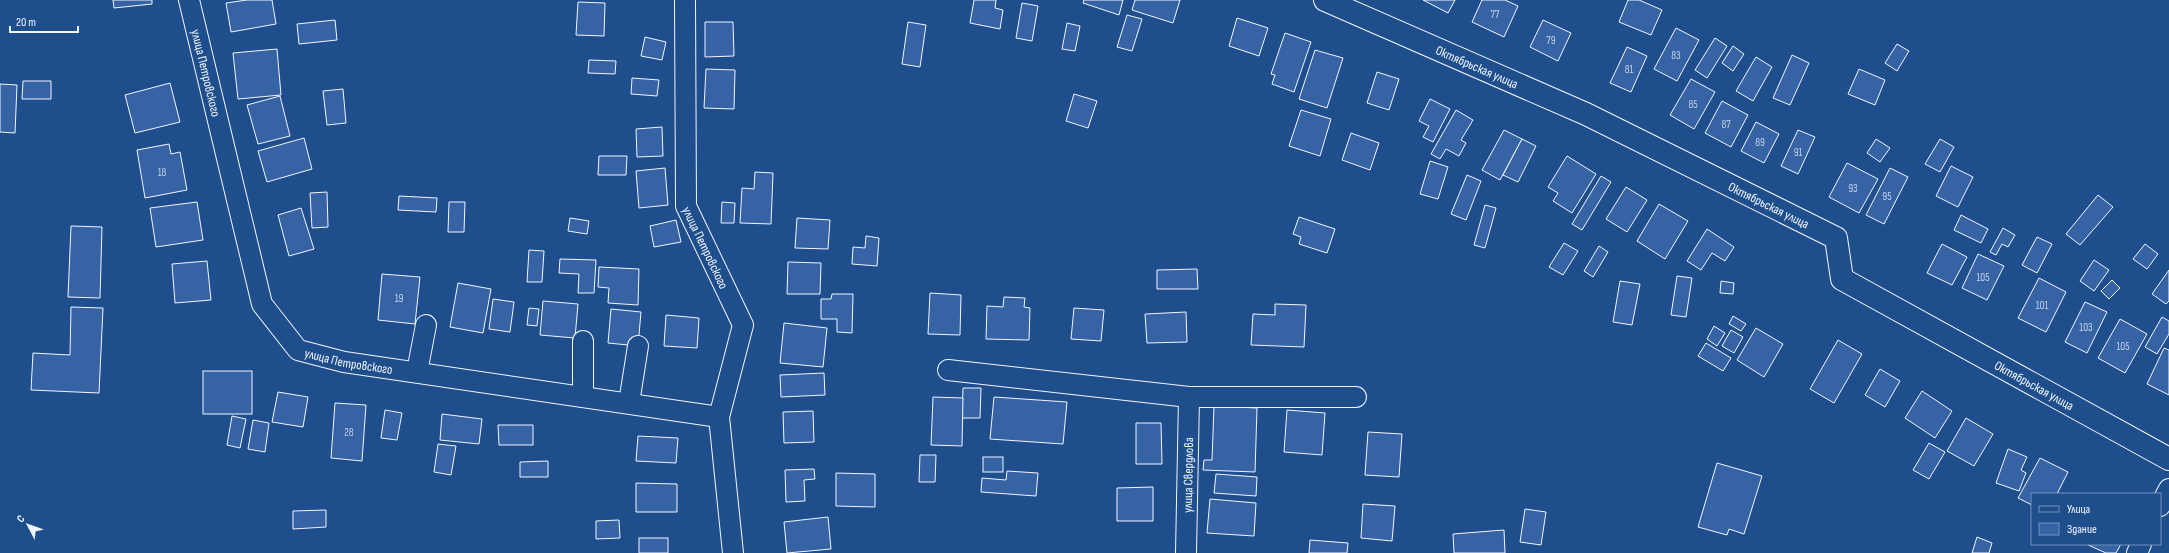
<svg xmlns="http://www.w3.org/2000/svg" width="2169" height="553" font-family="'Sofia Sans Condensed',sans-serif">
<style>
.building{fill:#3563a3;stroke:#f2f6ff}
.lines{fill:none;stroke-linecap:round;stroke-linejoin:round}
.minor-casing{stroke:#f2f6ff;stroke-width:22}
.primary-casing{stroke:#f2f6ff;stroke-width:24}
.minor{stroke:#1f4e8c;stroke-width:20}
.primary{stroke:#1f4e8c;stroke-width:22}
.labels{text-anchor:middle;stroke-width:3;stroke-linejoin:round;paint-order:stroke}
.number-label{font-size:11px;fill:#c3d1e8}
.street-label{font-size:13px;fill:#f2f6ff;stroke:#1f4e8c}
</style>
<rect width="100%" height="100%" fill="#1f4e8c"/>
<g class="building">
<path d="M113 0H152V4L114 8Z"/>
<path d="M247 0H272L276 24 231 32 226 3Z"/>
<path d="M974 0H996L995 8 1003 10 1000 29 970 23Z"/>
<path d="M1084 0H1123L1119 15 1083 3Z"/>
<path d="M1135 0H1180L1173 23 1132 10Z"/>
<path d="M1423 0H1455L1448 13Z"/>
<path d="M1482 0H1505L1518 6 1504 37 1472 22Z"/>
<path d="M1628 0H1639L1662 10 1651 35 1619 22Z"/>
<path d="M578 2 605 3 604 36 576 35Z"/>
<path d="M1022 3 1038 6 1032 41 1016 38Z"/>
<path d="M1127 15 1142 19 1132 51 1117 47Z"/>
<path d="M1237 18 1268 28 1259 56 1229 46Z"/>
<path d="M335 20 337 40 299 44 297 24Z"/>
<path d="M1543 20 1571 33 1558 61 1530 47Z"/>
<path d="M705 22H733L734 56 705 57Z"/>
<path d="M908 22 926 25 920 67 902 64Z"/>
<path d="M1067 23 1080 26 1075 51 1062 49Z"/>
<path d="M1676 28 1699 40 1677 81 1654 69Z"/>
<path d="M1285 33 1311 42 1294 92 1272 84 1275 75 1271 74Z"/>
<path d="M645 37 666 42 662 60 641 56Z"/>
<path d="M1715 38 1727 46 1707 78 1695 70Z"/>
<path d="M1897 44 1909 51 1897 71 1885 63Z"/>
<path d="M1733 46 1744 54 1733 71 1722 63Z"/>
<path d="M1627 47 1647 56 1631 92 1610 83Z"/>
<path d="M277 49 281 95 238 99 233 53Z"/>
<path d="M1315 50 1343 58 1327 108 1299 99Z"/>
<path d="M1792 55 1809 63 1790 105 1773 98Z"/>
<path d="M1756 57 1772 67 1753 101 1736 91Z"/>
<path d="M589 60 616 61 615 74 588 73Z"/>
<path d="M706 69 735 70 734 109 704 108Z"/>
<path d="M1859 69 1885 80 1875 105 1848 94Z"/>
<path d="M1377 72 1399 79 1389 110 1367 103Z"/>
<path d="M632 78 659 80 657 96 631 94Z"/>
<path d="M1691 79 1715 92 1694 129 1670 115Z"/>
<path d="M23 81H51V99H22Z"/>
<path d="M170 83 180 122 135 133 125 95Z"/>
<path d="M0 84 17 85 15 133 0 132Z"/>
<path d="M343 89 346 123 327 125 323 91Z"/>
<path d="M1074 94 1097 101 1088 128 1066 121Z"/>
<path d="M280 96 290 136 258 144 247 105Z"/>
<path d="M1430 99 1450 109 1433 142 1423 137 1429 126 1419 121Z"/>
<path d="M1722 101 1748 115 1731 147 1705 133Z"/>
<path d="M1301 110 1331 119 1320 156 1289 146Z"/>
<path d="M1456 110 1473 120 1461 140 1466 143 1459 156 1446 149 1440 159 1431 154Z"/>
<path d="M1756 122 1779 134 1764 163 1741 151Z"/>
<path d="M662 127 663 156 637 157 636 129Z"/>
<path d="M1504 130 1522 139 1500 180 1482 170Z"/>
<path d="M1798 130 1815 137 1798 174 1781 166Z"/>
<path d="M1351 133 1379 143 1370 170 1342 160Z"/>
<path d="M304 138 312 169 267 182 258 151Z"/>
<path d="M1522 139 1536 146 1518 182 1503 175Z"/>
<path d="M1876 139 1890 148 1880 162 1867 153Z"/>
<path d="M1940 139 1954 147 1940 172 1925 164Z"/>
<path d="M169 144 171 154 180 152 187 190 145 198 137 150Z"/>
<path d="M599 156H627L626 175H598Z"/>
<path d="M1567 156 1596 174 1572 213 1553 201 1558 193 1548 187Z"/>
<path d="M1430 161 1448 167 1438 199 1420 194Z"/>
<path d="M1847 163 1878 179 1859 213 1829 197Z"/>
<path d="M1951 166 1973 177 1958 207 1936 196Z"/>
<path d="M665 168 668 205 639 208 636 171Z"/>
<path d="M1890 168 1908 177 1884 224 1866 215Z"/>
<path d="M755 172 773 173 771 224 740 223 742 188 754 189Z"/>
<path d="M1467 175 1481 181 1466 220 1451 214Z"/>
<path d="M1601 176 1611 182 1582 230 1572 224Z"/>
<path d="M1626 187 1647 200 1627 232 1606 219Z"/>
<path d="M327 192 328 227 312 228 310 193Z"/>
<path d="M2098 195 2113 207 2080 245 2066 234Z"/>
<path d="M399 196 437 198 436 212 398 210Z"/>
<path d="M197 202 203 240 156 247 150 208Z"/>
<path d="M449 202H465L464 232H448Z"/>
<path d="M722 202 735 203 734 223H721Z"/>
<path d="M1659 204 1688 221 1665 259 1637 241Z"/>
<path d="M1485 205 1496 208 1485 248 1474 245Z"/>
<path d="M301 208 314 249 289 256 278 215Z"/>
<path d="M1961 215 1988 229 1981 243 1954 230Z"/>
<path d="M1299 217 1335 229 1327 253 1299 244 1301 237 1293 234Z"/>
<path d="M570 218 589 221 587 234 568 231Z"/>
<path d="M797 218 830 220 828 249 795 248Z"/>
<path d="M676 220 681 242 654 247 650 226Z"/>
<path d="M71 226 102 227 100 298 68 297Z"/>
<path d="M2003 228 2015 235 2008 247 2002 244 1996 255 1990 252Z"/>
<path d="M1707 229 1734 247 1725 261 1712 253 1701 270 1687 261Z"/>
<path d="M866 236 879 238 877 266 852 264 853 247 865 248Z"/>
<path d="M2037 237 2052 244 2037 273 2022 265Z"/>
<path d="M1564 243 1578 251 1563 275 1549 267Z"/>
<path d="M1942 244 1967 257 1952 285 1927 273Z"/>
<path d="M2145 244 2158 254 2147 269 2133 259Z"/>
<path d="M1599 246 1608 252 1593 277 1584 271Z"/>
<path d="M529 250 544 251 542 282H527Z"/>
<path d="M1978 254 2004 266 1987 300 1962 288Z"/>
<path d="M560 259 596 260 594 293H578L579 274 559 273Z"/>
<path d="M2094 260 2109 270 2094 291 2080 281Z"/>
<path d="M207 261 211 300 175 303 172 264Z"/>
<path d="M788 262 821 263 820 294H787Z"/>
<path d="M599 267 639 269 638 305 608 303 609 288 598 287Z"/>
<path d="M1197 269 1198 289H1157V270Z"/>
<path d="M2169 270V301L2166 304 2152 294Z"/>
<path d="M382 274 420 277 415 324 378 320Z"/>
<path d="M1677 276 1692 278 1686 317 1671 315Z"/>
<path d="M2039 278 2066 292 2046 332 2018 318Z"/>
<path d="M2112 280 2120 288 2109 299 2101 291Z"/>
<path d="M1620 281 1640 284 1632 325 1613 322Z"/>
<path d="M1721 281 1734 283 1733 294 1720 293Z"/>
<path d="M458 283 491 289 483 333 450 327Z"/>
<path d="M930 293 961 295 960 335 928 334Z"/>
<path d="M832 294H853L852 333 837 332V319H821V299H831Z"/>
<path d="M1004 297 1025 298 1024 307 1030 308 1029 340 986 339 987 306 1003 307Z"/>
<path d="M493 299 514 302 510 332 489 329Z"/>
<path d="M543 301 578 304 575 338 540 335Z"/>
<path d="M2085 302 2107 312 2087 353 2065 342Z"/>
<path d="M1275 304 1306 305 1304 347 1251 345 1253 314 1275 315Z"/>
<path d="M71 307 103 308 99 393 31 390 33 353 70 355Z"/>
<path d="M529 308 539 309 537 326 527 325Z"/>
<path d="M1074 308 1104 310 1101 341 1071 339Z"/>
<path d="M611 309 641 312 638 346 608 343Z"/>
<path d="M1186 312 1187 342 1147 343 1145 314Z"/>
<path d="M666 315 699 318 697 348 664 346Z"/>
<path d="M1733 316 1746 324 1741 331 1729 324Z"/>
<path d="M2162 317 2169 321V334L2157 354 2145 347Z"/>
<path d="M2120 319 2147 334 2125 373 2098 358Z"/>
<path d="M784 323 827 328 823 367 780 363Z"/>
<path d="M1714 326 1725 333 1717 346 1707 339Z"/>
<path d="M1756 328 1783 344 1764 377 1737 360Z"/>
<path d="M1731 330 1743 337 1734 353 1722 346Z"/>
<path d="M1838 340 1862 354 1834 403 1810 389Z"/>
<path d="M1706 343 1731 358 1723 371 1698 356Z"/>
<path d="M2164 348 2169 350V395L2147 384Z"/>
<path d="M1880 369 1900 381 1885 407 1865 395Z"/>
<rect x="203" y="371" width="49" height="43"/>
<path d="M824 373 825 395 781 397 780 375Z"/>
<path d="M963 388H981L980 418H962Z"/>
<path d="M1922 391 1952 411 1935 438 1905 418Z"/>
<path d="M278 392 308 397 303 427 272 422Z"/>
<path d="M933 397 963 398 962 446 931 445Z"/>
<path d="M994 397 1067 402 1063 444 990 439Z"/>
<path d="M335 403 366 405 362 461 331 458Z"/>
<path d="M1214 406 1257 408 1255 472 1203 470 1204 460H1212Z"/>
<path d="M385 410 402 413 397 440 381 438Z"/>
<path d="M1287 410 1325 413 1322 455 1284 452Z"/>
<path d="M813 411 814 442 784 443 783 412Z"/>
<path d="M442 414 482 419 479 444 440 440Z"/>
<path d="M232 416 246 419 240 448 227 445Z"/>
<path d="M1966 418 1993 434 1974 466 1947 451Z"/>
<path d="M253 420 269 423 265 452 248 449Z"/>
<path d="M1136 423H1161L1162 464H1136Z"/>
<path d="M498 425H533V445H499Z"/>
<path d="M1368 432 1402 434 1399 477 1365 475Z"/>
<path d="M638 436 678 438 676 463 636 461Z"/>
<path d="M1929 443 1945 452 1929 479 1913 470Z"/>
<path d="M438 444 456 446 451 475 434 472Z"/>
<path d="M2008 449 2027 457 2021 470 2026 473 2019 491 1996 483Z"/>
<path d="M920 455H936L935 482H919Z"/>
<rect x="983" y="457" width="20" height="15"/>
<path d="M2040 458 2068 472 2057 494H2032V505L2018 498Z"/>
<path d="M548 461V477H520V462Z"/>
<path d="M1717 463 1762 476 1744 534 1729 529 1727 535 1698 527Z"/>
<path d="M814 469 815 479 804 480 805 501 786 502 785 470Z"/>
<path d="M1007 471 1038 473 1036 496 981 492 982 478 1006 480Z"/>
<path d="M836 473 875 474V507L836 506Z"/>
<path d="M1216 474 1257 477 1256 496 1214 493Z"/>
<path d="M636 483 677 484V512H636Z"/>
<path d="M1153 487V521H1117V488Z"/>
<path d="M1210 499 1256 503 1254 536 1207 533Z"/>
<path d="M1363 504 1395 506 1392 541 1361 538Z"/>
<path d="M1525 509 1546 512 1541 545 1520 542Z"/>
<path d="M326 510V527L293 529V511Z"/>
<path d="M828 517 831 549 787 553 784 522Z"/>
<path d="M619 520 620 538 596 539V521Z"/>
<path d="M1504 530 1505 553H1454L1453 534Z"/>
<path d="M1977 537 1992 543 1989 553H1972Z"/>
<rect x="639" y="538" width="29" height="15"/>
<path d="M1310 540 1348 543 1347 553H1309Z"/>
<path d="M2086 544H2121L2116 553H2106Z"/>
</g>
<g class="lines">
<defs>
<g id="minor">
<path id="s1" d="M189 0 262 304 298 350 344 362 719 417"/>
<path id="s2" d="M685 0 686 206 743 325 719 417 733 553"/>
<path d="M583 341V397"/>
<path d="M948 370 1189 397H1356"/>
<path d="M417 372 426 325"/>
<path d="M629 403 638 346"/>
<path d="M2160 506 2169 489"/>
<path id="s3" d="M1186 553 1189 397"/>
<path d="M2137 553 2141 544"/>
</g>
<g id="primary">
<path id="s4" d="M1325 0 1586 114 1836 238 1842 279 2169 459"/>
</g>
</defs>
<use href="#minor" class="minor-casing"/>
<use href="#primary" class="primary-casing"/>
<use href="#minor" class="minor"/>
<use href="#primary" class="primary"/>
</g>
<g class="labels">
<g class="number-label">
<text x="1495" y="18">77</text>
<text x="1551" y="44">79</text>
<text x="1676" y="59">83</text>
<text x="1629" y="73">81</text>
<text x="1693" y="108">85</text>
<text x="1726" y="128">87</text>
<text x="1760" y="146">89</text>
<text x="1798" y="156">91</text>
<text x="162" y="176">18</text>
<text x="1853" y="192">93</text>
<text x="1887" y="200">95</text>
<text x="1983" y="281">105</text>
<text x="399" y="302">19</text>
<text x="2042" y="309">101</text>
<text x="2086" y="331">103</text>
<text x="2123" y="350">105</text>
<text x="349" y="436">28</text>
</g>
<g class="street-label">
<text dy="5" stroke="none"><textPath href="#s4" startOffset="166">Октябрьская улица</textPath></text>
<text dy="5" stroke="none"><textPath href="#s1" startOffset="75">улица Петровского</textPath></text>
<text dy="5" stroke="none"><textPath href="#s4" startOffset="489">Октябрьская улица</textPath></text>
<text dy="5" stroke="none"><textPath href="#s2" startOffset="252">улица Петровского</textPath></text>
<text dy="5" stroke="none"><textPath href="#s1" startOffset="423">улица Петровского</textPath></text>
<text dy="5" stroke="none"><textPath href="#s4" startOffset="825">Октябрьская улица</textPath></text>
<text dy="5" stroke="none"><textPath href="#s3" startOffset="78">улица Свердлова</textPath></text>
</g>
</g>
<rect x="2031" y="493" width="130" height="52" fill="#1f4e8c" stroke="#7391ba"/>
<rect x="2039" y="506" width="20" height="6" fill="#1f4e8c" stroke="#7391ba"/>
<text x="2067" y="513" font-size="12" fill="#f2f6ff">Улица</text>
<rect x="2039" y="523" width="20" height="12" fill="#3563a3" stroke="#7391ba"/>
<text x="2067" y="533" font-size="12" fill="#f2f6ff">Здание</text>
<g transform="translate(28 525) rotate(311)" stroke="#1f4e8c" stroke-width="3" paint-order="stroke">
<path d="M0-3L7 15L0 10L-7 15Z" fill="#f2f6ff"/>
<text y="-6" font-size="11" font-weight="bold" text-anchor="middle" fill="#f2f6ff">С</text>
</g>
<path d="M10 26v6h68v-6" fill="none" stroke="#f2f6ff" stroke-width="2"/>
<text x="16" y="26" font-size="12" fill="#f2f6ff" stroke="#1f4e8c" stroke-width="3" paint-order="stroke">20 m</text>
</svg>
